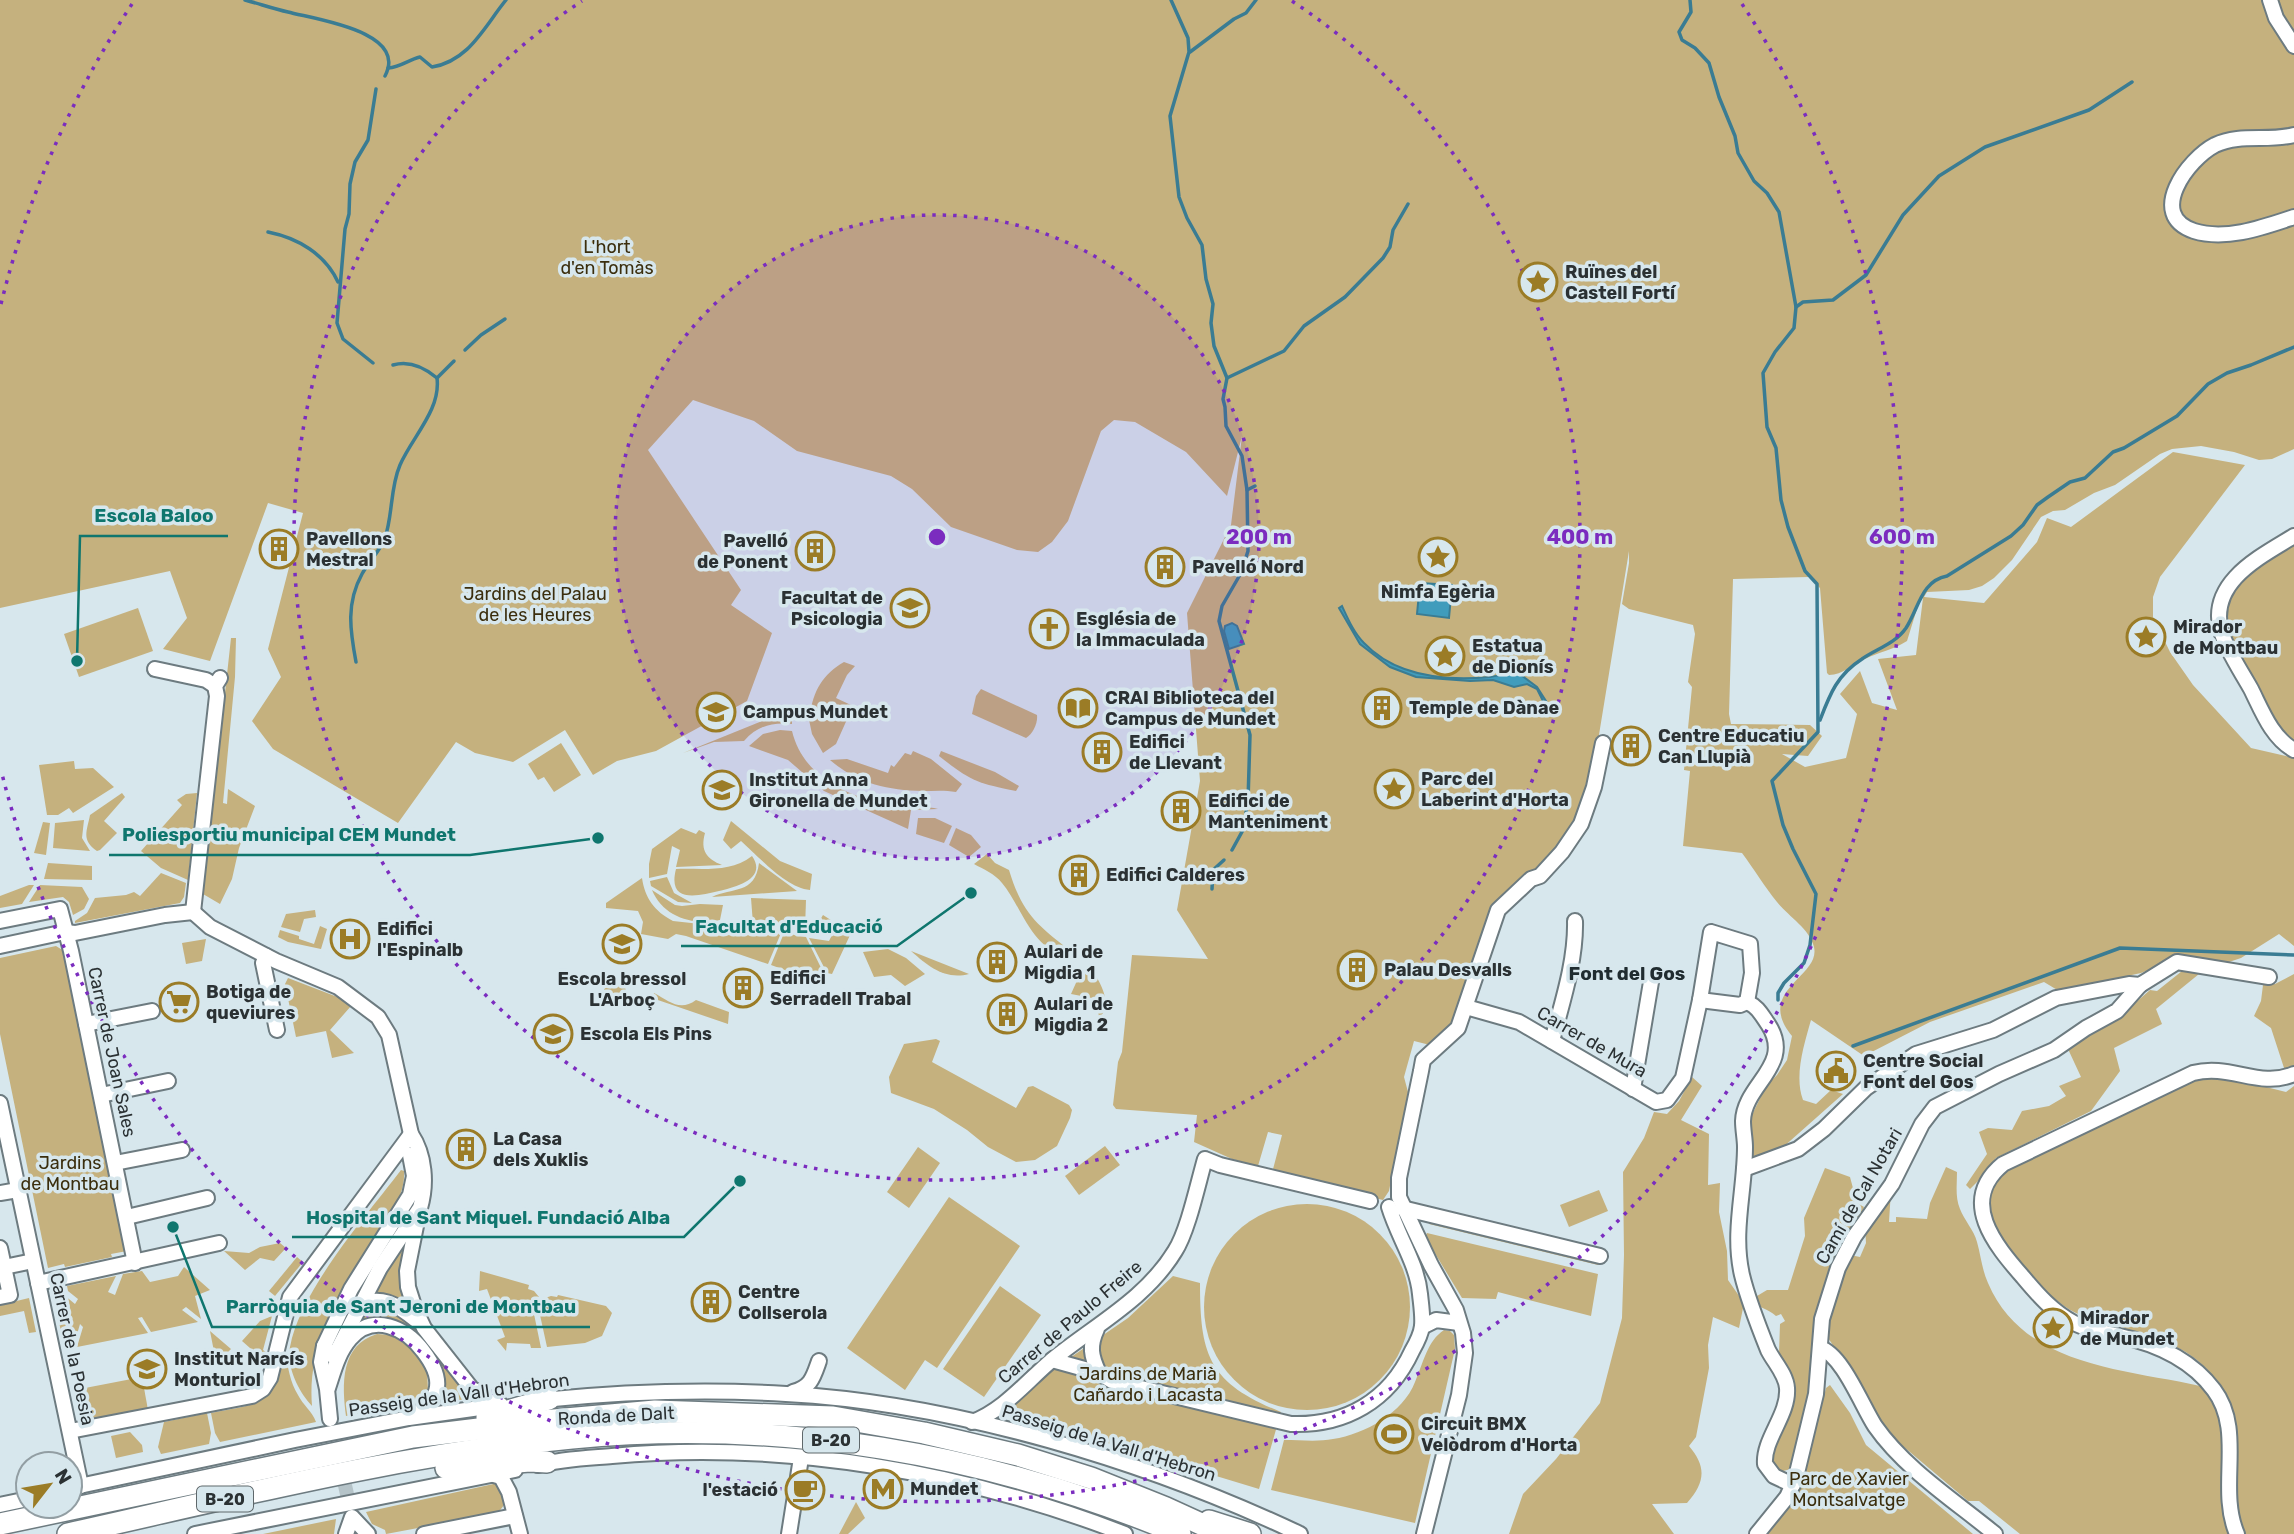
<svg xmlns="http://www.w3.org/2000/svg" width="2294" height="1534" font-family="Rubik,sans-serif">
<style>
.green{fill:#c5b17e;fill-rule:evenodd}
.water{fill:#409cbc;stroke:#3a7c93;stroke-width:2}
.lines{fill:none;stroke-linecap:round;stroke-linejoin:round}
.stream{stroke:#3a7c93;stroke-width:3.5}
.minor-tunnel{stroke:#b5c3c8;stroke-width:14;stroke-dasharray:14 7;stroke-linecap:butt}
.minor-casing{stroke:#6d7b80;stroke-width:18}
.highway-casing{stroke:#6d7b80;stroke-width:24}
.minor{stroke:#fff;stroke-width:14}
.highway{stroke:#fff;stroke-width:21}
.ring{fill:none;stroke:#7b2cbf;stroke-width:3.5;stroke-dasharray:3.5 7}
.labels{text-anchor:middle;stroke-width:7;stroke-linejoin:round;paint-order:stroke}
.shield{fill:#d7e7ed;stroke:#5f686b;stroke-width:2}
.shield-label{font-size:16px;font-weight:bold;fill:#2b3133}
.park-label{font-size:18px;fill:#3b2e0d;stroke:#d7e7ed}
.poi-label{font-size:18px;font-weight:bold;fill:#2b3133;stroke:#d7e7ed;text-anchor:start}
.street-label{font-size:18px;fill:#2b3133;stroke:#d7e7ed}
.neighbourhood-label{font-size:19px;font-weight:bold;fill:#202c30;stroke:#d7e7ed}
.centre{fill:#7b2cbf;stroke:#d7e7ed;stroke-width:3.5}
.ring-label{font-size:21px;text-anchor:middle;font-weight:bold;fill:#7b2cbf;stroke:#d7e7ed;stroke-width:7;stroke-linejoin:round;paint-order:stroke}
.leader{fill:none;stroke:#0f766e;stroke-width:2.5}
.callout-dot{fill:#0f766e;stroke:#d7e7ed;stroke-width:2.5}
.callout-label{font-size:19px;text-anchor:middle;font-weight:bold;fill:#0f766e;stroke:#d7e7ed;stroke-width:7;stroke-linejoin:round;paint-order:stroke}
</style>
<rect width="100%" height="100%" fill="#d7e7ed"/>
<g class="green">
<path d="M0 0H2294V449L2272 459 2259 460 2234 452 2201 446 2172 449 2160 454 2115 485 2094 493 2065 510 2053 511 2041 517 2012 560 1994 578 1982 586 1969 590 1927 592 1924 597 1984 603 2037 542 2047 518 2071 527 2173 452 2245 465 2160 577 2153 597V617L2170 652 2193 685 2251 748 2294 758V946L2279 934 2241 958 2226 963 2177 959 2141 973 2059 991 2044 982 1930 1022 1864 1056 1811 1020C1804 1045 1794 1076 1803 1100L1816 1104 1831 1090 1843 1094 1781 1149 1753 1157 1751 1117 1766 1086 1777 1075 1787 1060 1792 1036C1754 990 1821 977 1814 947 1810 929 1788 916 1777 902 1764 886 1754 869 1742 853L1683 846 1690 771 1684 770 1692 687 1688 682 1695 634 1693 625 1629 609 1622 604 1629 563V551L1589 796 1547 863 1496 907 1455 1025 1430 1045 1414 1041 1404 1077 1408 1092 1389 1191 1383 1200 1272 1173 1282 1135 1268 1132 1258 1166 1232 1159 1194 1142 1197 1115 1116 1109 1113 1105 1118 1062 1122 1052 1132 955 1208 959 1177 910 1200 781 1187 613 1231 525 1242 436 1227 496 1186 452 1135 422 1114 420 1101 431 1068 521 1052 542 1038 552 1017 550 951 527 912 489 891 476 797 451 754 421 693 400 648 450 741 590 731 605 772 633 747 701 656 751 617 761 593 775 565 730 513 762 475 753 456 742 398 823 273 749 252 721 281 677 268 649 303 513 268 503 210 661 163 649 187 618 170 571 0 608ZM1809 577 1820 588 1827 673 1829 675C1843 675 1852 664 1865 659 1879 652 1893 650 1907 641L1920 599 1923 598 1916 655 1878 659 1897 710 1872 703 1860 671 1840 694 1857 714 1846 758 1805 767 1782 754 1808 756 1822 736 1810 725 1731 724 1729 714 1733 579Z"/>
<path d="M2294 543V742C2275 728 2266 704 2256 684 2237 650 2208 610 2245 576 2259 563 2278 554 2294 543Z"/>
<path d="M138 608 153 651 79 677 64 634Z"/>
<path d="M231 638H236L235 677 223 803 227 804 228 789 255 806 239 848 232 879 220 904 203 894Z"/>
<path d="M844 662 855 666 847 675 836 698 853 706 836 744 823 753 812 734 808 715H810C813 691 823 674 844 662Z"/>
<path d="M981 689 1037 715C1038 723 1033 734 1026 738L972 714 976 696Z"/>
<path d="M776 718 792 719V724C772 722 757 726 744 741L714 742 683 753 767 719Z"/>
<path d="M780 730 792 731C804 781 856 800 901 807 913 808 928 806 938 809L911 810 908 829 824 791 788 760 749 746 763 734Z"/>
<path d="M561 743 581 775 554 792 544 777 538 780 528 764Z"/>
<path d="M913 751 931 759 962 784 956 792C945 790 934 791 923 791 887 790 858 784 830 760L847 759 888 773 891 765 894 767 905 753 911 755Z"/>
<path d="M941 751 995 772 1019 786 1016 791C976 783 971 781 939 756Z"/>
<path d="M74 761 75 769 93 768 114 787 73 813 69 808 58 815H47L39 765Z"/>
<path d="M122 793 125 797 104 821 117 833 100 850 97 851C81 840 87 831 90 815Z"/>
<path d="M197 793 188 880 161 868 141 851 182 805 177 800 186 794Z"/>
<path d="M918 818H935L952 826 944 843 916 834Z"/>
<path d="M84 820 82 838 90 851 53 848 55 823Z"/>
<path d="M731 821 780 861 812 874 810 890C786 888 758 856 741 841L731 849 723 840Z"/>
<path d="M43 822 50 823 46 855 34 853Z"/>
<path d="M681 828 696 834 699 830 705 833C700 851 707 859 722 865L676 867 680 850 672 846 667 874 649 878V864L652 849Z"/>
<path d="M956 828 971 835 981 847 969 857 949 845Z"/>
<path d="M987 854 995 863 1009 870C1023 916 1038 925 1073 953V955C1033 956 1023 908 1002 883 995 874 983 869 974 864Z"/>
<path d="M752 856C768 879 735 887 719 891 698 896 667 904 676 869 704 868 730 873 752 856Z"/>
<path d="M48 863 92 866V880L44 879Z"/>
<path d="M759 863 797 891 712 897C732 887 755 895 759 863Z"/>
<path d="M161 873 186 883 184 897 180 903 75 923V921L87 913 95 898 126 895 134 892 140 896Z"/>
<path d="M667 877 674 893 692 903 678 902 651 886 650 881Z"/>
<path d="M642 878C645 898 654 911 673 921L781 933 768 964 686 936 676 934 668 939 641 934 643 922 638 911 606 908V903Z"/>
<path d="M29 885H34L22 904 0 908V896Z"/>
<path d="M40 885 82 887 89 899 84 909 73 915 69 902 63 897 29 902Z"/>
<path d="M652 890 675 905 682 906 700 904 723 905 720 920C693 926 663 917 652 890Z"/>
<path d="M751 898 806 900 805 929 753 924Z"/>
<path d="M315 910 316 917 304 919 300 932 281 927 286 914Z"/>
<path d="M823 915 851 933 832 974 827 973 809 938 829 941 834 931 814 930Z"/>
<path d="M320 926 327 929 321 949 288 942 278 937 280 930 299 936V939L314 944Z"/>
<path d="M784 933 806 937 824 974 815 981 771 965Z"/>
<path d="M206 939 202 961 186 964 182 943Z"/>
<path d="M56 946 64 951 127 1251 111 1254 112 1257 65 1267 64 1264 48 1268 0 1034V958Z"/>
<path d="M888 949 906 958 925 974 905 986 891 975 874 977 863 952Z"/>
<path d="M911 951 969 974C945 980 929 967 911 951Z"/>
<path d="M2182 971 2199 974 2156 1009 2162 1024 2114 1048 2120 1071 2091 1111 1996 1158 1982 1177 1970 1189 1966 1185 1987 1154 1979 1132 1988 1128 2012 1130 2022 1111 2049 1106 2066 1096 2059 1086 2081 1077 2068 1049 2091 1032 2126 1011 2150 990 2157 991Z"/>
<path d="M1094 973C1103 987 1112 1006 1099 1018L1097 999 1071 994 1080 974Z"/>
<path d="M2294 974V1066L2285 1071 2271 1028 2254 1016 2261 1001 2263 985 2275 984Z"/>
<path d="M288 978 340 998 351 1006 330 1030 354 1053 332 1058 326 1031 296 1037 285 984Z"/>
<circle cx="615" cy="992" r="11"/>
<path d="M654 993C669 1001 680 1012 696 1000L729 1012 728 1024 652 998Z"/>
<path d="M936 1039 940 1041 932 1062 1016 1108 1028 1087 1033 1086 1069 1105 1072 1110 1070 1118 1057 1146 1035 1160 1016 1162 988 1147 967 1130 934 1109 891 1093 889 1077 904 1044Z"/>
<path d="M1692 1077 1702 1086 1681 1120 1709 1134 1708 1185 1720 1183 1719 1212 1727 1251 1728 1280 1744 1303 1739 1328 1713 1317 1708 1345 1709 1368 1696 1437 1689 1446C1707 1467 1705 1483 1687 1503L1652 1504 1674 1534H1509L1523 1494 1556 1459 1600 1403 1622 1318 1624 1255 1623 1172 1644 1138 1654 1112 1667 1114 1679 1101Z"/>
<path d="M2204 1077H2226L2286 1092 2294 1086V1534H2244C2224 1484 2252 1427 2220 1384 2176 1326 2128 1341 2074 1312 2043 1296 1984 1234 1990 1196 1992 1185 1999 1178 2007 1169L2187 1082Z"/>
<path d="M1105 1146 1120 1165 1079 1195 1065 1176Z"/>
<path d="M918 1147 940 1163 909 1208 887 1192Z"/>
<path d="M1946 1167 1957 1172C1957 1184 1955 1197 1960 1209 1964 1220 1974 1230 1977 1242 1981 1256 1982 1270 1988 1283 2024 1367 2124 1369 2200 1386L2206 1390 2221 1415 2231 1534H2020L1979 1501H1968L1898 1442 1881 1421 1851 1371 1828 1338 1826 1327 1833 1295 1850 1255 1860 1257 1866 1243 1865 1226 1891 1190 1889 1222H1896V1217L1927 1219 1930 1203Z"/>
<path d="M1825 1168 1850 1177 1857 1203 1864 1207 1845 1247 1791 1469 1779 1472 1770 1464 1789 1374 1779 1353 1780 1324 1785 1321 1781 1314 1776 1316C1768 1308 1758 1309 1752 1299L1767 1290H1788L1805 1236 1804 1218Z"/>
<path d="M401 1170 404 1171C406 1200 382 1224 368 1247 337 1296 307 1346 312 1406 299 1392 286 1367 290 1347 300 1291 366 1216 401 1170Z"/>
<path d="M1599 1190 1608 1211 1569 1227 1560 1205Z"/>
<path d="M949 1197 1020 1246 937 1368 925 1360 905 1390 847 1348Z"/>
<circle cx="1307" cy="1307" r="103"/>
<path d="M1430 1220 1599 1261 1598 1265 1429 1224Z"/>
<path d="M412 1226 413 1313 367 1298Z"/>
<path d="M1427 1233 1598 1274 1591 1316 1498 1292 1496 1299 1462 1298 1425 1237Z"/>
<path d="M280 1243 286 1248 274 1261 260 1258 245 1270 224 1251 249 1253 260 1247Z"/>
<path d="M297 1257 303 1262 275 1296 269 1291Z"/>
<path d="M184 1267 210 1290 195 1296 201 1319 186 1307 182 1310 198 1322 151 1332 142 1317 138 1318 148 1333 77 1347 83 1327 80 1324 73 1348 65 1350 53 1294 56 1288 62 1287 64 1295 75 1304 78 1299 68 1291 67 1286 116 1276 108 1292 115 1295 123 1274 142 1271 150 1282 178 1276Z"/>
<path d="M480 1271 529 1285 528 1289 534 1291 539 1297 534 1314 541 1348H531L530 1344 507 1343 506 1351 497 1340 505 1337 487 1289 479 1291Z"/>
<path d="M1173 1276 1200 1283C1200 1356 1209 1383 1281 1412L1259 1489 1002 1411 1058 1366 1128 1318Z"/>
<path d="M1000 1286 1041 1315 984 1397 943 1369Z"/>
<path d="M558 1295 606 1306 612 1313 602 1336 585 1343 547 1347 540 1315 545 1298 551 1296 557 1297Z"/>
<path d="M29 1298 36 1332 29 1333 24 1311 0 1316V1305Z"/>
<path d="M380 1304 409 1320 462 1389 473 1398 433 1404 439 1394 414 1335 358 1329 360 1310Z"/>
<path d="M272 1316 263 1350 267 1353 265 1361 242 1341 260 1321Z"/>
<path d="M1444 1330 1450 1331 1454 1335 1455 1349 1415 1523 1271 1490 1284 1440C1300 1440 1318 1442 1333 1439 1365 1434 1403 1413 1415 1382 1423 1364 1427 1341 1444 1330Z"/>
<path d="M210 1331 231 1349 227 1353 230 1356 219 1368 217 1367Z"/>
<path d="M377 1334 391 1335 408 1346 427 1369 428 1391 411 1405 406 1404 346 1416C342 1385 340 1345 377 1334Z"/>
<path d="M285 1352C288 1367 290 1382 298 1395 303 1405 312 1411 316 1422L220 1442 215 1433 211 1413C262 1403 272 1406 285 1352Z"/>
<path d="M142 1377 148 1410 92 1421 85 1388Z"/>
<path d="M1830 1385 1850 1413 1866 1445 1973 1534H1768L1793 1503 1802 1486 1826 1388Z"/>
<path d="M207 1413 211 1433 209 1444 161 1454 158 1447 164 1422Z"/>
<path d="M130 1432 142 1445 143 1452 116 1458 111 1436Z"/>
<path d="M498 1483 502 1492 504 1505 498 1513 386 1534 385 1530 372 1524 366 1512Z"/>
<path d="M856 1502 865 1518 848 1534H839Z"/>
<path d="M336 1519 334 1534H253H263Z"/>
</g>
<g class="water">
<path d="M1420 583 1452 585 1449 618 1417 614Z"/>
<path d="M1342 606C1348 619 1354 633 1364 643 1396 677 1446 681 1490 677 1499 676 1508 672 1517 672L1537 687 1546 701H1543L1537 689 1527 684 1514 687 1493 680 1470 681 1416 677 1390 667 1360 644 1339 608Z"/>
<path d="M1232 623 1237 626 1244 644 1229 649 1224 631 1225 626Z"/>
</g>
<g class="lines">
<g class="stream">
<path d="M245 0C260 4 274 9 288 12 313 19 409 31 385 76"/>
<path d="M1171 0 1188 38 1189 52 1170 116 1179 197 1187 218 1202 245 1206 279 1213 304 1211 323 1214 346 1227 378 1223 399 1225 407 1226 426 1242 456 1247 490 1248 551 1241 573 1222 606 1219 621 1250 735 1248 801 1243 830 1232 850"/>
<path d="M1690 0 1691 12 1679 32 1682 40 1695 48 1709 63 1719 97 1735 136 1738 153 1754 181 1767 193 1779 212 1796 307 1794 328 1775 352 1763 373 1767 427 1776 448 1781 500 1788 527 1805 571 1817 584 1818 732 1772 781 1783 825 1793 849 1816 894 1810 945 1804 963 1784 983 1778 993V1000"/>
<path d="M1190 52 1234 19 1246 13 1256 0"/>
<path d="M388 68C401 67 408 60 420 57L432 67C469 61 484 27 506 0"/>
<path d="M268 232C298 238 325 254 338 282"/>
<path d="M1796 307 1803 302 1833 300 1866 275 1903 215 1939 176 1985 147 2089 110 2132 82"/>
<path d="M465 350 481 335 505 319"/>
<path d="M373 363 343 339 337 323 345 229 349 214 350 184 355 162 368 140 376 89"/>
<path d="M437 378 454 361"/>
<path d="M1227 378 1284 351 1304 326 1345 297 1383 258 1390 247 1393 230 1408 204"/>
<path d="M1247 490 1255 486"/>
<path d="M356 662C350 630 346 603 362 574 369 561 380 551 385 538 393 514 390 488 400 465 412 437 441 410 437 378 424 367 410 360 393 365"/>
<path d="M1820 720C1830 694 1837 675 1862 659 1876 649 1895 644 1906 628 1919 608 1921 581 1947 576L2011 536 2023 525 2037 505 2048 497 2070 482 2085 478 2113 452 2124 448 2177 416 2208 384 2227 373 2251 365 2294 347"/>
<path d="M1212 889 1213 870 1224 860"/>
<path d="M1853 1046 2120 948 2294 955"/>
</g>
<path class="minor-tunnel" d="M331 1423 351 1512"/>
<defs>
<g id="minor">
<path d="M2270 0 2276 18 2294 46"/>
<path d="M2294 135C2267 142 2241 133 2215 145 2188 159 2146 215 2194 231 2226 241 2264 227 2294 217"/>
<path d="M2294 536C2260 557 2208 582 2221 631 2227 651 2241 671 2251 689 2262 711 2272 738 2294 750"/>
<path d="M155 669 206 680 215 686"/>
<path d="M193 912 210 927 276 961 338 987 378 1017 389 1035 411 1134C425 1155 427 1184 420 1208L380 1268 338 1349V1358L329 1354 324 1346"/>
<path d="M193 912 217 696 215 686 220 678"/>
<path d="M0 921 60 909 71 951 135 1263"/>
<path d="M0 946 65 932 75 933 165 915 193 912"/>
<path d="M266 956 263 963 277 1030"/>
<path d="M1700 1000 1740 1005 1747 1002"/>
<path d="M1747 1002C1758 1007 1761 1014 1768 1024 1795 1065 1744 1084 1743 1121 1743 1130 1745 1139 1745 1147 1745 1190 1732 1232 1742 1275 1748 1300 1758 1325 1768 1350 1774 1362 1786 1374 1787 1388 1789 1415 1763 1439 1765 1464L1774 1476 1793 1485"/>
<path d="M1466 1007 1519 1022 1656 1102 1667 1100 1683 1078 1700 1000 1711 932 1750 944 1752 973 1747 1002"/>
<path d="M86 1024 152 1011"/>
<path d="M1552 1041C1562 1003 1576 961 1575 921"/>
<path d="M1633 1089 1651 982"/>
<path d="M101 1095 168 1081"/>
<path d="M0 1103 81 1486"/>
<path d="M115 1163 182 1150"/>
<path d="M1744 1169 1798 1149 1824 1129 1866 1088 1916 1054 1993 1030 2056 998 2129 984 2140 985 2177 962 2269 977"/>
<path d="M0 1193 18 1190"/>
<path d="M1402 1208 1600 1256"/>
<path d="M127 1217 207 1198"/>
<path d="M417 1221 407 1271 408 1287 415 1309 424 1328 472 1389 500 1404"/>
<path d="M0 1248 10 1295 0 1297"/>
<path d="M4 1267 33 1261"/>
<path d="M38 1283 219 1243"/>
<path d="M354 1308C379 1292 398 1305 417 1321"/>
<path d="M1422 1327 1436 1320 1459 1323"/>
<path d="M1097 1329C1089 1346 1091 1356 1099 1373"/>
<path d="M1820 1348C1842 1354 1862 1406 1875 1426 1905 1469 1955 1501 1995 1534"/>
<path d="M1052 1360 1099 1373 1112 1381 1291 1424C1345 1426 1389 1401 1412 1351 1416 1344 1421 1335 1422 1326 1423 1316 1421 1304 1420 1294 1417 1263 1398 1237 1389 1207"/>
<path d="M328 1388C334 1370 338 1353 350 1339 373 1312 406 1328 423 1351 444 1378 443 1399 412 1416"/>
<path d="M793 1392C811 1387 813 1378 819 1361"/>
<path d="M542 1400C623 1392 705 1389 786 1394 955 1403 1148 1462 1300 1534"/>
<path d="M330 1419 327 1389 321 1362 324 1346 351 1289 410 1195 414 1176 410 1155"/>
<path d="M972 1422C1003 1411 1027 1381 1052 1360 1095 1325 1146 1299 1175 1251 1188 1231 1198 1183 1205 1159L1220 1165 1370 1201"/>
<path d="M70 1431 252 1396 263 1389 270 1378 290 1297 411 1134"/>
<path d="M538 1465C562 1459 588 1458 612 1456 784 1440 965 1472 1125 1534"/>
<path d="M494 1475 501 1477 509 1492 520 1534"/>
<path d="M70 1488 295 1440 409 1418 501 1405"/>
<path d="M0 1505 28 1499"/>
<path d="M195 1534 515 1470"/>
<path d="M346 1534 352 1517 368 1534"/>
<path d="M424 1534 515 1516"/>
<path d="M789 1534 801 1458"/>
<path d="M1424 1534 1459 1395 1465 1353 1463 1333 1456 1310 1431 1265 1399 1197V1178L1421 1071 1423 1060 1458 1028 1498 910 1531 879 1540 876 1562 852 1581 824 1594 787 1603 743"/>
<path d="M1757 1534 1787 1497 1796 1477 1816 1394 1822 1319 1838 1268 1854 1237 1892 1184 1922 1124 1935 1107 1999 1074 2054 1050 2086 1028 2117 1011 2140 985"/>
<path d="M2237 1534C2217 1488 2245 1431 2214 1390 2191 1359 2157 1344 2120 1336 2105 1333 2088 1330 2074 1323 2053 1312 2038 1295 2023 1277 1995 1245 1958 1201 2003 1164L2193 1073C2230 1063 2259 1089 2294 1074"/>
</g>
<g id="highway">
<path d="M487 1417 549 1399"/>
<path d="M446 1468 530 1461 547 1462"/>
<path d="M1209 1521 1250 1534"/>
<path d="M0 1524 413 1437 543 1421 655 1411 833 1417 924 1433 1018 1455 1091 1478 1166 1508 1223 1534"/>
<path d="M68 1534C234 1497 402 1454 572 1438 780 1418 987 1453 1180 1534"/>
</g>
</defs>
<use href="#minor" class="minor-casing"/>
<use href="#highway" class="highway-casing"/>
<use href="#minor" class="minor"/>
<use href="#highway" class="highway"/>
</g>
<circle cx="937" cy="537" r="322" fill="#7b2cbf" fill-opacity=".12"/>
<g class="ring">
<circle cx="937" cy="537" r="322"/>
<path d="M1292 1A643 643 0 1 1 582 1"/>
<path d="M1 304A965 965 0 0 1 132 4M1742 4A965 965 0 1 1 1 770"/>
</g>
<defs>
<symbol id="sight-ring" viewBox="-11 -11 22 22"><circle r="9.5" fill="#d7e7ed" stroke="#9b7c26" stroke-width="1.5"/><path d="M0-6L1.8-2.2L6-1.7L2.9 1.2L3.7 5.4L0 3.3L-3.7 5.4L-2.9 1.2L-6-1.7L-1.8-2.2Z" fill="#9b7c26"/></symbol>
<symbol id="building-ring" viewBox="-11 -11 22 22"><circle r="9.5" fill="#d7e7ed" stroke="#9b7c26" stroke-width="1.5"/><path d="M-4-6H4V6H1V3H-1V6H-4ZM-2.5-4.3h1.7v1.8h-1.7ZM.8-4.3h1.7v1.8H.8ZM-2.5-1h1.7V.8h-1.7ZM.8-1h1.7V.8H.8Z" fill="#9b7c26"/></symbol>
<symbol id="university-ring" viewBox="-11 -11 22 22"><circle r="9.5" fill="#d7e7ed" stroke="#9b7c26" stroke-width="1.5"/><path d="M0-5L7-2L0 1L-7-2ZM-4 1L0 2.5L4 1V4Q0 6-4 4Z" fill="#9b7c26"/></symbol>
<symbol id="church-ring" viewBox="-11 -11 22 22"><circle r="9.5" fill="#d7e7ed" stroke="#9b7c26" stroke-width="1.5"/><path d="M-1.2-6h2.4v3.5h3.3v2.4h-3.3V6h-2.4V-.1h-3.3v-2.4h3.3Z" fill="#9b7c26"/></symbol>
<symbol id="library-ring" viewBox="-11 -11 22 22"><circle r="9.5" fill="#d7e7ed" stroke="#9b7c26" stroke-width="1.5"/><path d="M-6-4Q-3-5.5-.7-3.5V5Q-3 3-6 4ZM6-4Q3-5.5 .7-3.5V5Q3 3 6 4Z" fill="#9b7c26"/></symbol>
<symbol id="school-ring" viewBox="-11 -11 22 22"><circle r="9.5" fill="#d7e7ed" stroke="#9b7c26" stroke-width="1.5"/><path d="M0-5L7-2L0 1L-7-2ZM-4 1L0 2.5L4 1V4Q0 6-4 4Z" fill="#9b7c26"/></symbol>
<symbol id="hospital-ring" viewBox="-11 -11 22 22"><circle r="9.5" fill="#d7e7ed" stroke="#9b7c26" stroke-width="1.5"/><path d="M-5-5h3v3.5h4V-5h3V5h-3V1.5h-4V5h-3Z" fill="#9b7c26"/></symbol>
<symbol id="supermarket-ring" viewBox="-11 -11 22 22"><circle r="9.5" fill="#d7e7ed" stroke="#9b7c26" stroke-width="1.5"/><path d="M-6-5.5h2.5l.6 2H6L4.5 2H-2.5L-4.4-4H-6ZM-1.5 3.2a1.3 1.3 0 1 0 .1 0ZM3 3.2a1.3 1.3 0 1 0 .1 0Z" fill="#9b7c26"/></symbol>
<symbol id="civic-ring" viewBox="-11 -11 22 22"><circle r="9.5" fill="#d7e7ed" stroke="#9b7c26" stroke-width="1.5"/><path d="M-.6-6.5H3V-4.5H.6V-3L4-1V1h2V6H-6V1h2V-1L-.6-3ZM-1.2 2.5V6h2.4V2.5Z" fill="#9b7c26"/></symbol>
<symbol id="stadium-ring" viewBox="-11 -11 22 22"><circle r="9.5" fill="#d7e7ed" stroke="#9b7c26" stroke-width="1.5"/><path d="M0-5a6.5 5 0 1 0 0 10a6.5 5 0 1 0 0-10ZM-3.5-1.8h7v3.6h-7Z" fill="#9b7c26"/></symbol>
<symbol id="metro-ring" viewBox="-11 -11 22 22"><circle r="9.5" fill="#d7e7ed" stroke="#9b7c26" stroke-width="1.5"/><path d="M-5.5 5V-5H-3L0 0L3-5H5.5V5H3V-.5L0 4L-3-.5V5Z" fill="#9b7c26"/></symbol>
<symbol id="cafe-ring" viewBox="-11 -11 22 22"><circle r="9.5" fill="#d7e7ed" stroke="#9b7c26" stroke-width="1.5"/><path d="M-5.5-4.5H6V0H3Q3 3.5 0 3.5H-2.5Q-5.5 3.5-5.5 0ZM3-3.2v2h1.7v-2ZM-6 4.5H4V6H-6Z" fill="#9b7c26"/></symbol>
</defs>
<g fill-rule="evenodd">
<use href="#sight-ring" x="1516" y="260" width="44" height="44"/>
<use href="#building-ring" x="257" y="527" width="44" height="44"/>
<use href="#building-ring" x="793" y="529" width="44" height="44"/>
<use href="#sight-ring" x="1416" y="535" width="44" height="44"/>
<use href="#building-ring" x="1143" y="545" width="44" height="44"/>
<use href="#university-ring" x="888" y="586" width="44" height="44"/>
<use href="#church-ring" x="1027" y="607" width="44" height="44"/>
<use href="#sight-ring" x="2124" y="615" width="44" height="44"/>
<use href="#sight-ring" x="1423" y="634" width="44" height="44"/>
<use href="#library-ring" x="1056" y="686" width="44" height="44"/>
<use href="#building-ring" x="1360" y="686" width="44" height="44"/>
<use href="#university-ring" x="694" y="690" width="44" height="44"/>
<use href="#building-ring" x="1609" y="724" width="44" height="44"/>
<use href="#building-ring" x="1080" y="730" width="44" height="44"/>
<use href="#sight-ring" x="1372" y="767" width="44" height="44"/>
<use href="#school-ring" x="700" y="768" width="44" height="44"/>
<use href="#building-ring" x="1159" y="789" width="44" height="44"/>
<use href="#building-ring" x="1057" y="853" width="44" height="44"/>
<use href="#hospital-ring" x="328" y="917" width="44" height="44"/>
<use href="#school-ring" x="600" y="922" width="44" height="44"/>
<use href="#building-ring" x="975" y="940" width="44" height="44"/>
<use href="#building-ring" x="1335" y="948" width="44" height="44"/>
<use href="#building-ring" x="721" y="966" width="44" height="44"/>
<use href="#supermarket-ring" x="157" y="980" width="44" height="44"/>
<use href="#building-ring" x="985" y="992" width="44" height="44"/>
<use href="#school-ring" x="531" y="1012" width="44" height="44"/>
<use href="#civic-ring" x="1814" y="1049" width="44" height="44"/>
<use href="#building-ring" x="444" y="1127" width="44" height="44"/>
<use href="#building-ring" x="689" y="1280" width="44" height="44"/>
<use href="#sight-ring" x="2031" y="1306" width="44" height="44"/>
<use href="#school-ring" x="125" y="1347" width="44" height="44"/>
<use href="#stadium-ring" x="1372" y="1412" width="44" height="44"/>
<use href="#metro-ring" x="861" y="1467" width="44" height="44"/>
<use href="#cafe-ring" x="783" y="1468" width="44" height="44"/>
</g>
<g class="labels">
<g class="shield">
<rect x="803" y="1427.5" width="56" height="25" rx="5"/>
<rect x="197" y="1486.5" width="56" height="25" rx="5"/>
</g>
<g class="shield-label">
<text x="831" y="1446">B-20</text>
<text x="225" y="1505">B-20</text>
</g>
<g class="park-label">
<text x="607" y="253">L'hort<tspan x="607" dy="21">d'en Tomàs</tspan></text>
<text x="535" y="600">Jardins del Palau<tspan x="535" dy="21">de les Heures</tspan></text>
<text x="70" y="1169">Jardins<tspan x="70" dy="21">de Montbau</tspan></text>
<text x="1148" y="1380">Jardins de Marià<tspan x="1148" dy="21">Cañardo i Lacasta</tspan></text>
<text x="1849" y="1485">Parc de Xavier<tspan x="1849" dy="21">Montsalvatge</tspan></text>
</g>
<g class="poi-label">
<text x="1565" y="278">Ruïnes del<tspan x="1565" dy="21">Castell Fortí</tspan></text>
<text x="306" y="545">Pavellons<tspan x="306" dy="21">Mestral</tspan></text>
<text x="788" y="547" text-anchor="end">Pavelló<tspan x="788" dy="21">de Ponent</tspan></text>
<text x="1192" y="573">Pavelló Nord</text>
<text x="1438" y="598" text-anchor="middle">Nimfa Egèria</text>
<text x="883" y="604" text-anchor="end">Facultat de<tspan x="883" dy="21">Psicologia</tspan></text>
<text x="1076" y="625">Església de<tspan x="1076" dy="21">la Immaculada</tspan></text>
<text x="2173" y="633">Mirador<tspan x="2173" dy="21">de Montbau</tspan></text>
<text x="1472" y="652">Estatua<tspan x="1472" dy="21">de Dionís</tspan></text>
<text x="1105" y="704">CRAI Biblioteca del<tspan x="1105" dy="21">Campus de Mundet</tspan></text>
<text x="1409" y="714">Temple de Dànae</text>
<text x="743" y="718">Campus Mundet</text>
<text x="1658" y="742">Centre Educatiu<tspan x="1658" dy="21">Can Llupià</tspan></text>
<text x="1129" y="748">Edifici<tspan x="1129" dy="21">de Llevant</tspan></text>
<text x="1421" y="785">Parc del<tspan x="1421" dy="21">Laberint d'Horta</tspan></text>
<text x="749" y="786">Institut Anna<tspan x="749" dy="21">Gironella de Mundet</tspan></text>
<text x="1208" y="807">Edifici de<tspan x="1208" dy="21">Manteniment</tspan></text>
<text x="1106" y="881">Edifici Calderes</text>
<text x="377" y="935">Edifici<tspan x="377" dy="21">l'Espinalb</tspan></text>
<text x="1024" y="958">Aulari de<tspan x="1024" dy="21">Migdia 1</tspan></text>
<text x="1384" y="976">Palau Desvalls</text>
<text x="770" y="984">Edifici<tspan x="770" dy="21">Serradell Trabal</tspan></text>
<text x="622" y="985" text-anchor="middle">Escola bressol<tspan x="622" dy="21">L'Arboç</tspan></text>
<text x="206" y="998">Botiga de<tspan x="206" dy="21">queviures</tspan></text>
<text x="1034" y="1010">Aulari de<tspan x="1034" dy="21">Migdia 2</tspan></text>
<text x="580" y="1040">Escola Els Pins</text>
<text x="1863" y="1067">Centre Social<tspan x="1863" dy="21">Font del Gos</tspan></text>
<text x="493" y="1145">La Casa<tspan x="493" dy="21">dels Xuklis</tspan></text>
<text x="738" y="1298">Centre<tspan x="738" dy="21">Collserola</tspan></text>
<text x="2080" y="1324">Mirador<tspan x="2080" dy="21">de Mundet</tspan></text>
<text x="174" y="1365">Institut Narcís<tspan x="174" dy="21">Monturiol</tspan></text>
<text x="1421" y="1430">Circuit BMX<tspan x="1421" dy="21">Velòdrom d'Horta</tspan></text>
<text x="910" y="1495">Mundet</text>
<text x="778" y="1496" text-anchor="end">l'estació</text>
</g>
<g class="street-label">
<text transform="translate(1592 1042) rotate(30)" y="6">Carrer de Mura</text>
<text transform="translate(112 1052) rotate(78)" y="6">Carrer de Joan Sales</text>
<text transform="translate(1859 1196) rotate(-60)" y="6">Camí de Cal Notari</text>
<text transform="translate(1070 1322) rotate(-40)" y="6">Carrer de Paulo Freire</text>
<text transform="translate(72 1349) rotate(78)" y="6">Carrer de la Poesia</text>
<text transform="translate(459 1395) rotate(-8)" y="6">Passeig de la Vall d'Hebron</text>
<text transform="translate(616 1416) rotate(-3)" y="6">Ronda de Dalt</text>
<text transform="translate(1109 1443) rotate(17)" y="6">Passeig de la Vall d'Hebron</text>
</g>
<g class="neighbourhood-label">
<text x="1627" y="980">Font del Gos</text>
</g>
</g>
<circle cx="937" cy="537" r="10" class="centre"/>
<g class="ring-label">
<text x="1259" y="544">200 m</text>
<text x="1580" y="544">400 m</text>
<text x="1902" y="544">600 m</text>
</g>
<path class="leader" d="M77 661L80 536H228M598 838L470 855H109M971 893L897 946H681M740 1181L684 1237H292M173 1227L212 1327H590"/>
<g class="callout-dot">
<circle cx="77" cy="661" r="7"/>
<circle cx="598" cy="838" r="7"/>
<circle cx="971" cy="893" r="7"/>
<circle cx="740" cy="1181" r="7"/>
<circle cx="173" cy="1227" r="7"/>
</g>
<g class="callout-label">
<text x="154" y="522">Escola Baloo</text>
<text x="289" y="841">Poliesportiu municipal CEM Mundet</text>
<text x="789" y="933">Facultat d'Educació</text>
<text x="488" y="1224">Hospital de Sant Miquel. Fundació Alba</text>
<text x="401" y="1313">Parròquia de Sant Jeroni de Montbau</text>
</g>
<g transform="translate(49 1485) rotate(59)"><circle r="33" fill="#d7e7ed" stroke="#929ea3" stroke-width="2"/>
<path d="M0-5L12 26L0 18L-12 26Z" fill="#9b7c26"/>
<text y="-10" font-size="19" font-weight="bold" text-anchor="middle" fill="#2b3133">N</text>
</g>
</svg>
